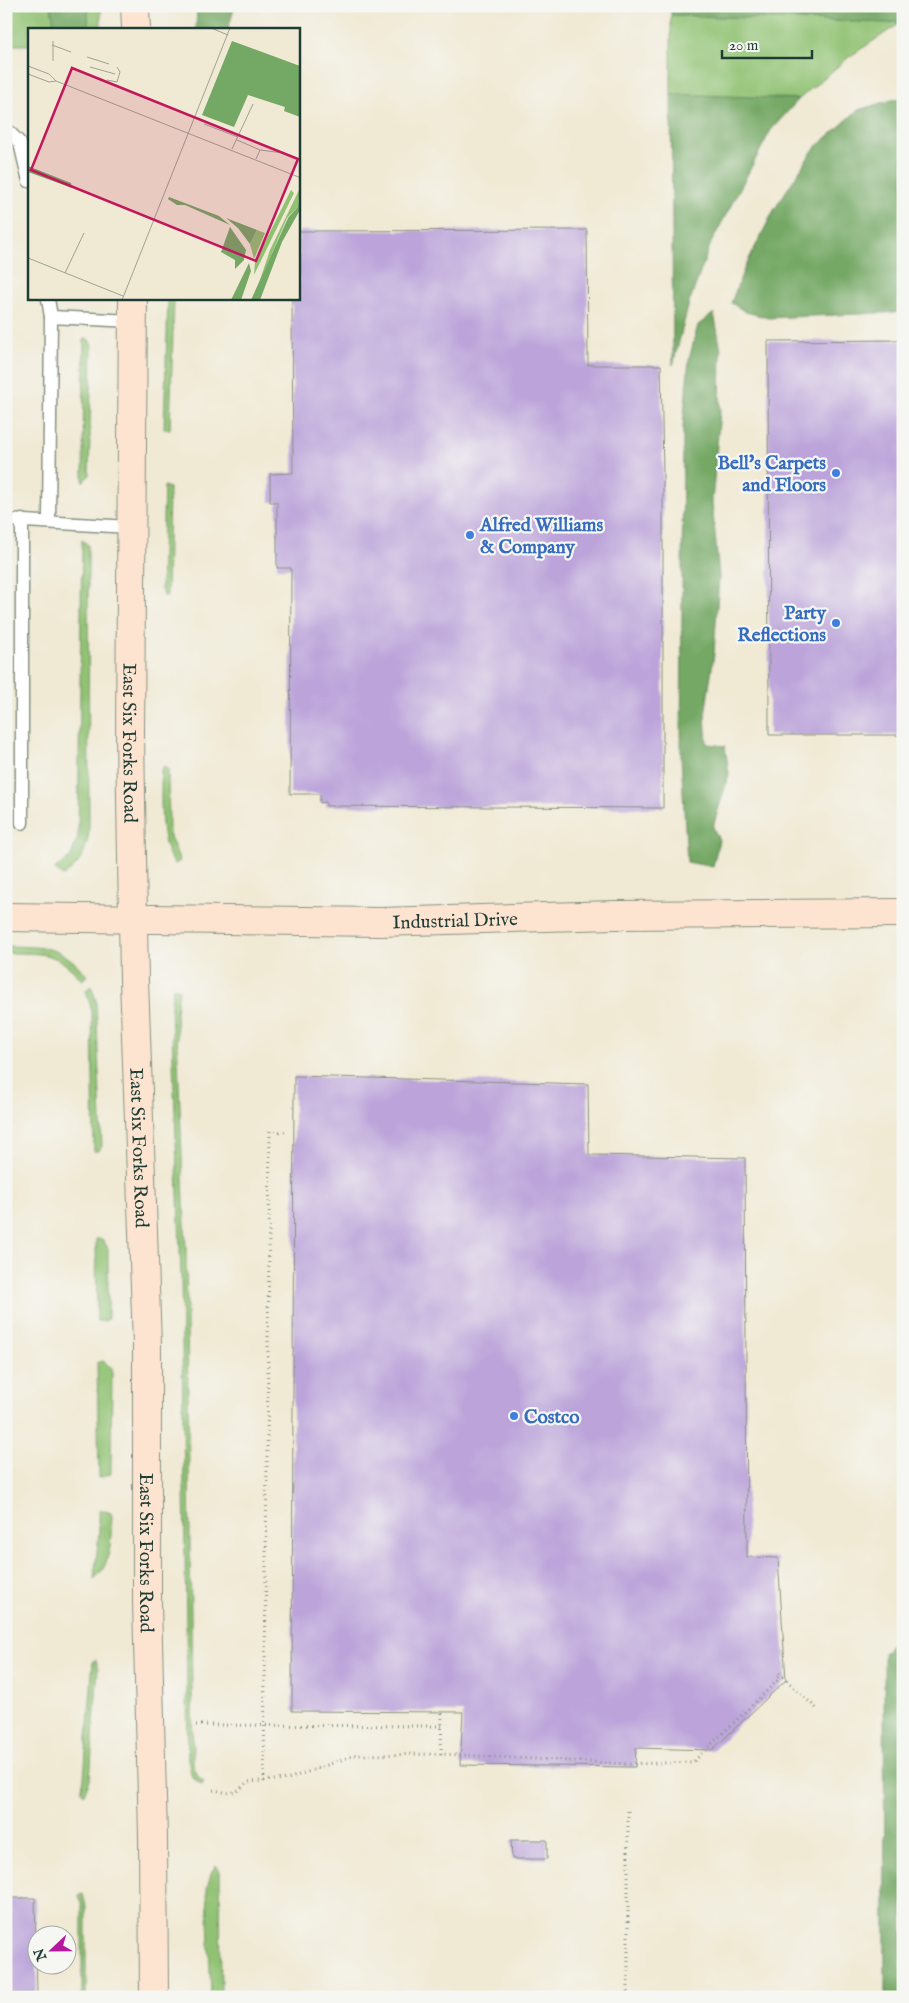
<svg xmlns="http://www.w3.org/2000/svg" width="909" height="2003" font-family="'IM FELL English',serif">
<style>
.green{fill:#91c273;stroke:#588054}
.forest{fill:#74a865;stroke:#4a724c}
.building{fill:#bca4da}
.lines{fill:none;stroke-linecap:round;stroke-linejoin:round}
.lane-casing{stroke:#889384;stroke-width:15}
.secondary-casing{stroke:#889384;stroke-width:30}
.path{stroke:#889384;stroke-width:3;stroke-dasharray:1 4;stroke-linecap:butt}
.lane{stroke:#fff;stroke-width:12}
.secondary{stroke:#fde4d1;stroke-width:28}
.shop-dot{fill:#3f7fe0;stroke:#f6f6f2;stroke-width:2}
.labels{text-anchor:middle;stroke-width:4.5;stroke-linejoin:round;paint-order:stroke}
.shop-label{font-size:19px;font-weight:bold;fill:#366cbe;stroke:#f6f6f2;text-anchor:end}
.street-label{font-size:19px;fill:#1f3d34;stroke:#f6f6f2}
.inset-road{fill:none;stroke:#9ca493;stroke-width:1}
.view{fill:#c2185b;fill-opacity:0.15;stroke:#c2185b;stroke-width:2.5}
.inset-edge{fill:none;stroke:#1f3d34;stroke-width:2.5}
</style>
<rect width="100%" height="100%" fill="#f6f6f2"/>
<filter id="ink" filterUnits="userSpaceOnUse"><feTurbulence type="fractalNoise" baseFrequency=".02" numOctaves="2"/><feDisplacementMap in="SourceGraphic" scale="10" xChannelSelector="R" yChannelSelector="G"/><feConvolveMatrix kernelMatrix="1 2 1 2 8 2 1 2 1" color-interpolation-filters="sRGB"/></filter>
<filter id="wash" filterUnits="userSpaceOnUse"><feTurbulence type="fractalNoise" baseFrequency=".0096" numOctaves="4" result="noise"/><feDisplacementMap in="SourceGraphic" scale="20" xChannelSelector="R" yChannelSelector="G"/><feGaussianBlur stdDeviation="1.12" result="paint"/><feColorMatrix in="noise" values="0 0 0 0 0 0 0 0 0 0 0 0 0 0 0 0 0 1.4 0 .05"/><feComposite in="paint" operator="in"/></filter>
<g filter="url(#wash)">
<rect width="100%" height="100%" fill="#f0e9d3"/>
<g class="green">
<path d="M6 6H51L55 29H29V45H6Z"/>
<rect x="88" y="6" width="13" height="23"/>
<path d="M671 15 888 23 902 22 849 57 799 99 671 94Z"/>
<path d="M168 299H174L170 430 164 429Z"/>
<path d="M84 338 89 340 92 345 89 476 83 482Z"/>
<path d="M164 486 169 488 167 596H164L161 589Z"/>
<path d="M82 540 88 545 89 832C86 851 80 866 63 876L54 869 70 858 78 837Z"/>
<path d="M164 766 168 768 169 834 180 861 175 864C157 844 162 796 161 770Z"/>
<path d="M6 946C43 947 63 945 87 976L82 980C55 950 43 954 6 953Z"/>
<path d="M91 986 96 1000 102 1146 99 1151H94L92 1012 86 990Z"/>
<path d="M173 987 179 989 176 1013 186 1249 193 1765 199 1778 204 1781 202 1785 192 1777 188 1760 181 1275 171 1006Z"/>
<path d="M96 1239H102L108 1248V1319L104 1321H97Z"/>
<path d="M103 1361 112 1368 111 1474 99 1478 97 1363Z"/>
<path d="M99 1509 111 1513 112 1517C110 1540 113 1563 94 1579L99 1533Z"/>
<path d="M96 1660 98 1668 90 1779 84 1794 81 1791 84 1778 93 1661Z"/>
<path d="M216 1865 220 1871 221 1997H211L207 1889 211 1873Z"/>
<path d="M83 1894 86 1907V1997H82V1906L79 1896Z"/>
</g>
<g class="forest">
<path d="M51 6H88V29H55Z"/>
<path d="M197 6H235L228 29H196Z"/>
<path d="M671 6H903V21L888 23 671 15Z"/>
<path d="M671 94 799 99 771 130 711 243 689 303 673 365Z"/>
<path d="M903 99V312L768 318 746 312 731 303 744 269 774 210 813 150 858 110 892 100Z"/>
<path d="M714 313 721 350 720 411 712 502 719 576 714 654 705 715 707 744 725 746 729 774 713 827 719 840 713 867 687 862 681 758 683 426 689 359 698 325Z"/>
<path d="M899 1637H903V1997H885L884 1653Z"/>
</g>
<g id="blocks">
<g class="building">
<path d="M587 230 588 365H661L663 475V808L326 806V802L320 803V794H290L291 568H277V502H270V474L293 473 292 299H299V231Z"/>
<path d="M903 340V735H769L768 341Z"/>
<path d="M294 1076 588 1084 589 1155 745 1158 747 1557 778 1558 786 1680 712 1750 636 1748 635 1767 460 1765 463 1712 292 1711Z"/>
<path d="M511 1840H547V1859H512Z"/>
<path d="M6 1898H35L37 1993H6Z"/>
</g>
</g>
</g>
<g filter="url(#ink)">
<use href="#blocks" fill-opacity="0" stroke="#889384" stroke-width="1"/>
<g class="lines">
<defs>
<g id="lane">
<path d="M6 129 20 143 29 181"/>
<path d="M48 299 51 317"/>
<path d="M6 520 130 527"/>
<path d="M49 521 51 317 132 321"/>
<path d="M22 823V520"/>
</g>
<g id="secondary">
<path d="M135 6 136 29"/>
<path id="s1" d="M133 299 130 735 134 980 147 1344V1603L153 1836 154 1997"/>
<path id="s2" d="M6 917 380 922 615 915 903 913"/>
</g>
</defs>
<use href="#lane" class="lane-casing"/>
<use href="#secondary" class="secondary-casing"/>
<g class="path">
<path d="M779 1673 816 1708"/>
<path d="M196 1725 442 1726"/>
<path d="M441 1754 442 1713"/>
<path d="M264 1782 270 1131 286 1132"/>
<path d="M213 1790 230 1793 239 1790 247 1782 288 1779 355 1755 441 1754 628 1764 693 1762 778 1680 779 1673"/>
<path d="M628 1997V1810"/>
</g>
<use href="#lane" class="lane"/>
<use href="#secondary" class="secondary"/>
</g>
</g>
<g class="shop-dot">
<circle cx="836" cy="473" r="5"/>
<circle cx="470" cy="535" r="5"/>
<circle cx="836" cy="623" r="5"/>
<circle cx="514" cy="1416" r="5"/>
</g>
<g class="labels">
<g class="shop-label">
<text x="826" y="469">Bell's Carpets<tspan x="826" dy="22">and Floors</tspan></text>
<text x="480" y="531" text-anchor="start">Alfred Williams<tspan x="480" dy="22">&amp; Company</tspan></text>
<text x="826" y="619">Party<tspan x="826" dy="22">Reflections</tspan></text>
<text x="524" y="1423" text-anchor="start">Costco</text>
</g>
<g class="street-label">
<text dy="7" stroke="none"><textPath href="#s1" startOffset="444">East Six Forks Road</textPath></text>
<text dy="7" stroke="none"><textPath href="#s2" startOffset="449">Industrial Drive</textPath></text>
<text dy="7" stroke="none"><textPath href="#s1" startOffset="849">East Six Forks Road</textPath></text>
<text dy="7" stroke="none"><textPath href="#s1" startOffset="1254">East Six Forks Road</textPath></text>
</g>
</g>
<g transform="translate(28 28)">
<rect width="272" height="272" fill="#f0e9d3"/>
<path d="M272 160 270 179 259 190 230 258 242 222ZM263 162 266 165 226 247 227 234ZM229 202 237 205 226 231 222 216Z" fill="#91c273"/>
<path d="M204 13 272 38V89L256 83 257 79 220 67 206 99 174 87ZM0 138 43 155 44 160 0 144ZM272 165V182L254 214 232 272H223L260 190 270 179ZM141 169 191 188 202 197 157 177H149L140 171ZM198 190 229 202 222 216 210 200ZM202 199 218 222 216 232 207 241V232L193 224ZM221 235 223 243 213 272H203Z" fill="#74a865"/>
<path class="inset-road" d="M183 0 200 7M24 17 43 24M59 29 81 36M25 33V13M0 38 21 46 28 53 273 150M62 39 87 46M0 46 21 54 28 53M79 52 89 54 92 44 89 39M176 96 210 109M209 112 232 122 228 131M204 121 225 76M232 122 256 125M0 230 95 268M37 245 56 205M94 272 202 0"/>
<path class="view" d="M44 40 270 131 228 233 3 142Z"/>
<rect width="272" height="272" class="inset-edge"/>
</g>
<rect width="909" height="2003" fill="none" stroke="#f6f6f2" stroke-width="25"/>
<g transform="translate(52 1950) rotate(248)"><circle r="24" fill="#f6f6f2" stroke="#a0aca6"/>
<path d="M0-4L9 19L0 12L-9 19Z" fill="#b5179e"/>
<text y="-8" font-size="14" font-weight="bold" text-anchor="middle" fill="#1f3d34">N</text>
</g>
<path d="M722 50v8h90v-8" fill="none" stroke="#1f3d34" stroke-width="2.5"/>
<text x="729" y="50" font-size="15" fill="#1f3d34" stroke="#f6f6f2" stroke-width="4" paint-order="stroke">20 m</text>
</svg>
